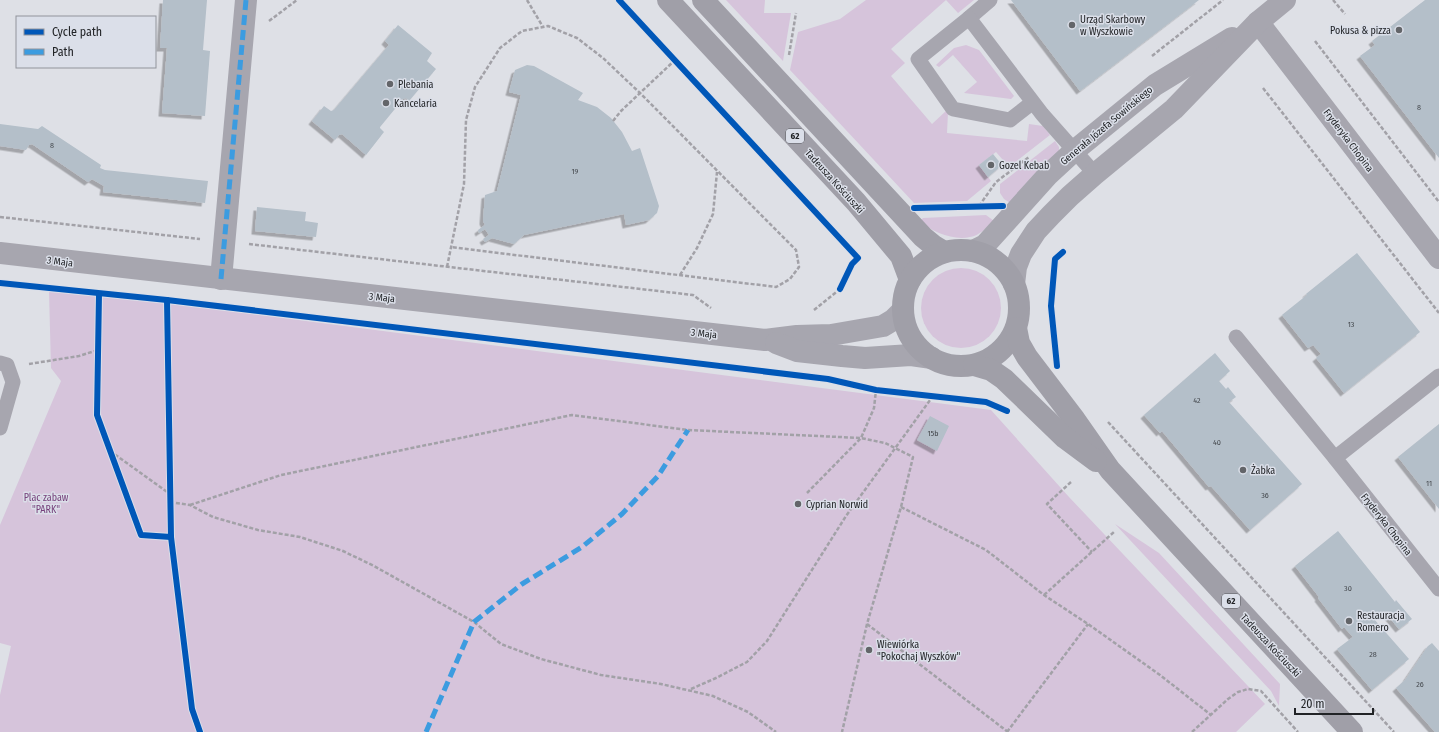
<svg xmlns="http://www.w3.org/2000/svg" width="1439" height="732" font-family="'Fira Sans Condensed',sans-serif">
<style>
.green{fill:#d6c4db}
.building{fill:#b4bfc9;filter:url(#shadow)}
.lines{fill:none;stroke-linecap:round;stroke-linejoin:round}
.path{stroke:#a2a1a7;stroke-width:2.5;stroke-dasharray:4 2;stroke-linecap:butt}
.service{stroke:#a7a6af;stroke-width:15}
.minor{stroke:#a7a6af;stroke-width:22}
.tertiary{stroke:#a7a6af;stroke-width:22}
.primary{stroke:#a09fa8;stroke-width:22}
.quiet{stroke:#3c9ce0;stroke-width:5;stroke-dasharray:10 5;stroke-linecap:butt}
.cycleway-casing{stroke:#dbdfe9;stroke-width:8}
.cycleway{stroke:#0057b8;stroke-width:6}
.poi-dot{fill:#636569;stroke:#dbdfe9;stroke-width:1.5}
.labels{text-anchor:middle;stroke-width:3;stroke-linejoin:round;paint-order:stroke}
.number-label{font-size:8px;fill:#464a4f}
.shield{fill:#dbdfe9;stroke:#595b60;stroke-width:1}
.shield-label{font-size:9px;font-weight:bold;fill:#212326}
.poi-label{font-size:10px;fill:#212326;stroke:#dbdfe9;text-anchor:start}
.street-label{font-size:10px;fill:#212326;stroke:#dbdfe9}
.park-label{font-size:10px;fill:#753f7a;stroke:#dbdfe9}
</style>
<defs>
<filter id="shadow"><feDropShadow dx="-3.5" dy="3.5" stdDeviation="0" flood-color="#0004"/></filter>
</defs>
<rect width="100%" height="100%" fill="#dee0e6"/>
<g class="green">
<path d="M726 0H765L764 13H791L783 61Z"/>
<path d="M866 0H974L958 13 946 0 891 49 905 63 891 76 932 124 947 110 948 113 947 133 1027 141 1029 124 1043 126 1050 135 1009 167 996 152 979 165 991 181 967 201 914 203 790 70 798 32 840 19Z"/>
<path d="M966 45 979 50 1014 96 1011 99 964 93 977 82 953 55 939 67 936 65 954 48Z"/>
<path d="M1055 141 1059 147V151L1010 203 1004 199 1000 193V184Z"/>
<path d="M986 215 994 221C987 227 979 236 970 237 954 241 932 232 920 221L923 218Z"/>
<circle cx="961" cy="308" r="40"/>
<path d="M49 292 99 294 991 410 1069 497 1265 704 1236 732H0V695L11 646 0 643V525L61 381 51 368Z"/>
<path d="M1115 524 1159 553 1280 684 1279 706 1271 691Z"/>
</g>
<g class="building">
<path d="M163 0H207L203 50 210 51 205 116 162 113 167 48H160Z"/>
<path d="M1011 0H1199L1080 91Z"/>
<path d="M1425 0H1439V158L1360 56 1375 45 1372 41Z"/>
<path d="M398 25 432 53 427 61 436 69 409 101 406 98 403 99 380 127V128L384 132 366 155 342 134 339 135 335 140 312 121 324 106 331 111 334 110 389 45 385 41Z"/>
<path d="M527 65 534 66 583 93 578 100 597 107 611 118 622 132 632 151 640 148 659 206 657 213 649 220 626 225 624 214 524 235 514 244 492 238 485 242 483 239 489 235 485 229 479 233 478 230 485 225 483 221 485 195 497 191 521 95 509 92 515 70Z"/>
<path d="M0 124 38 129 42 126 101 165 100 168 105 170 208 181 205 203 103 192 104 186 92 179 88 182 32 144 29 145 26 150 0 146Z"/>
<path d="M993 154 1002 165 988 177 979 165Z"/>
<path d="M257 207 306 212 305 221 318 223 316 237 255 231Z"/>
<path d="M1357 253 1420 332 1344 393 1316 358 1321 354 1313 345 1308 348 1282 315 1307 295 1306 294Z"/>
<path d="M1215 353 1230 371 1219 381 1226 389 1228 387 1236 397 1229 402 1302 484 1250 530 1211 486 1209 487 1162 431 1160 433 1144 415Z"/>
<path d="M930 416 949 426 937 451 917 440Z"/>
<path d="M1439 424V509L1398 457Z"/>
<path d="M1338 531 1395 602 1396 600 1412 619 1399 629 1384 611 1374 619 1409 659 1372 690 1337 649 1353 637 1344 627 1342 629 1318 598 1319 597 1295 566Z"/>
<path d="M1432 643 1439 651V732H1435L1396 688 1405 680 1428 646Z"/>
</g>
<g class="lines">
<g class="path">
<path d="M527 0 543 27"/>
<path d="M1333 0 1345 14"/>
<path d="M269 21 297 0"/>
<path d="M1315 41 1439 202"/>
<path d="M789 55 796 13"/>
<path d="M1152 56 1223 0"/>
<path d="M1263 88 1439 313"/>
<path d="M613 121 621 111 675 60"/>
<path d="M979 206 996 182 1029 157"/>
<path d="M0 217 200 239"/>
<path d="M249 244 693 295 711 308"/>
<path d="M447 267 464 184 466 120 475 87 500 48 522 31 548 26 577 38 603 58 640 93 796 250 799 267 790 279 776 287 450 247"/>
<path d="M680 275 697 248 713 214 717 172"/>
<path d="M814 310 840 289"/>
<path d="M29 364 79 356 98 350"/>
<path d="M1108 422 1394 732"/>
<path d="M110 451 170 494"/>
<path d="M1071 482 1047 504 1092 552"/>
<path d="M807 493 861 438 874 408 876 390"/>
<path d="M170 502 190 505 213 517 258 530 300 537 343 551 374 566 474 622 501 644 541 659 601 675 661 684 713 696 748 712 776 732"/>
<path d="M190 505 281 475 572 415 688 430 861 438 885 443 913 457 901 507 867 624 842 732"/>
<path d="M901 507 986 550 1044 595 1088 624 1160 675 1211 715"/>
<path d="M1044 595 1115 531"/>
<path d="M867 624 1008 732"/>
<path d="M691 689 716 678 747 662 767 641 846 516 933 396"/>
<path d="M1007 732 1088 624"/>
<path d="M1192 732 1228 699 1238 692 1248 689 1261 691 1298 732"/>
</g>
<g class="service">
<path d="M969 18 990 0"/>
<path d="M1033 102 1010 120 953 109 918 59 969 18 1042 114 1095 174"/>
<path d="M1236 337 1335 458"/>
<path d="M0 363 7 365 13 382 0 428"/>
<path d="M1439 376 1335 458 1439 589"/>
</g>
<g class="minor">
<path d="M1258 22 1439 258"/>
<path d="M221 279 246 0"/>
</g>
<g class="tertiary">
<path d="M973 251 985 245 1048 175 1074 151 1155 85 1232 38"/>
<path d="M0 253 765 340 797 336 831 335 883 326 893 320 903 310"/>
<path d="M1014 284 1016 267 1021 254 1036 231 1051 215 1070 196 1095 174 1174 109 1258 22 1285 0"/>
<path d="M776 343 797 351 842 356 865 358 911 355 932 358"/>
</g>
<g class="primary">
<path d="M668 0 856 202 901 256 910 280"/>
<path d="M703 0 923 237 934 246 944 252"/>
<circle cx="961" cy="308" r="58"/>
<path d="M1016 328 1019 343 1027 357 1075 420 1110 470 1352 732"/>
<path d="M974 365 991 370 1004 379 1065 438 1096 461"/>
</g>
<g class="quiet">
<path d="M221 279 246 0"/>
<path d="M426 732 474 622 522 584 582 547 622 514 658 476 688 430"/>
</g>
<defs>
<g id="cycleway">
<path d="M619 0 858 258 852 264 840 289"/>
<path d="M914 208 1003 206"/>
<path d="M0 283 167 300 828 379 876 390 986 402 1007 411"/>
<path d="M99 294 97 415 141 535 171 537"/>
<path d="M167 300 171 537 192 709 200 732"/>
<path d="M1057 366 1051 306 1055 259 1063 252"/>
</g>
</defs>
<use href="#cycleway" class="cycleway-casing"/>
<use href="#cycleway" class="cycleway"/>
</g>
<g class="poi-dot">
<circle cx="1072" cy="25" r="4"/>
<circle cx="1399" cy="30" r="4"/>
<circle cx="390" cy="84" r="4"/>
<circle cx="386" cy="103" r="4"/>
<circle cx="991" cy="165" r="4"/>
<circle cx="1243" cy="470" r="4"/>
<circle cx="798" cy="504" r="4"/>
<circle cx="1349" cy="621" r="4"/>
<circle cx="869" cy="650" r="4"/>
</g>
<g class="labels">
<g class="number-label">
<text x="1419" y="110">8</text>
<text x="52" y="148">8</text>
<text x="575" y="174">19</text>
<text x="1351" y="327">13</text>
<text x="1197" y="403">42</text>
<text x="933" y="436">15b</text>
<text x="1217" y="445">40</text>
<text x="1429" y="486">11</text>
<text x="1265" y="498">36</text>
<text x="1348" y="591">30</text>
<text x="1373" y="657">28</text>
<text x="1420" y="687">26</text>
</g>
<g class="shield">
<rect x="786" y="129" width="18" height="14" rx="3"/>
<rect x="1222" y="594" width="18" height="14" rx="3"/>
</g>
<g class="shield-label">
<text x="795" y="139">62</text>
<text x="1231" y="604">62</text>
</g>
<g class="poi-label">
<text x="1080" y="23">Urząd Skarbowy<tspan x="1080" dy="12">w Wyszkowie</tspan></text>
<text x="1391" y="34" text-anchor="end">Pokusa &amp; pizza</text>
<text x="398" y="88">Plebania</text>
<text x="394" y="107">Kancelaria</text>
<text x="999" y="169">Gozel Kebab</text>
<text x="1251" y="474">Żabka</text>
<text x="806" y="508">Cyprian Norwid</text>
<text x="1357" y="619">Restauracja<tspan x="1357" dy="12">Romero</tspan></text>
<text x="877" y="648">Wiewiórka<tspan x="877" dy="12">"Pokochaj Wyszków"</tspan></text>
</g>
<g class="street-label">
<text transform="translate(1106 125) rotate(-40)" y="4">Generała Józefa Sowińskiego</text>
<text transform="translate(1349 140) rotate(53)" y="4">Fryderyka Chopina</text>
<text transform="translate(835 181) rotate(48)" y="4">Tadeusza Kościuszki</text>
<text transform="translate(60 261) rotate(7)" y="4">3 Maja</text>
<text transform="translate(382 297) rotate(6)" y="4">3 Maja</text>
<text transform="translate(704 333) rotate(6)" y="4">3 Maja</text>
<text transform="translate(1387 524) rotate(52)" y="4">Fryderyka Chopina</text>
<text transform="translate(1271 645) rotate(47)" y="4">Tadeusza Kościuszki</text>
</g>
<g class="park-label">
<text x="46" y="501">Plac zabaw<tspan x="46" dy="12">"PARK"</tspan></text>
</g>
</g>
<rect x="16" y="16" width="140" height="52" fill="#dbdfe9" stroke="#91949b"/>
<rect x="24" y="29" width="20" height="6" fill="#0057b8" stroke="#91949b"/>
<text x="52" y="36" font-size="12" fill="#212326">Cycle path</text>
<rect x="24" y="49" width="20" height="6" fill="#3c9ce0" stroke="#91949b"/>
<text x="52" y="56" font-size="12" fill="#212326">Path</text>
<path d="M1295 708v6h78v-6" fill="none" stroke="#212326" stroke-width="2"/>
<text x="1301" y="708" font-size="12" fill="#212326" stroke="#dbdfe9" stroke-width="3" paint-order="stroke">20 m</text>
</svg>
